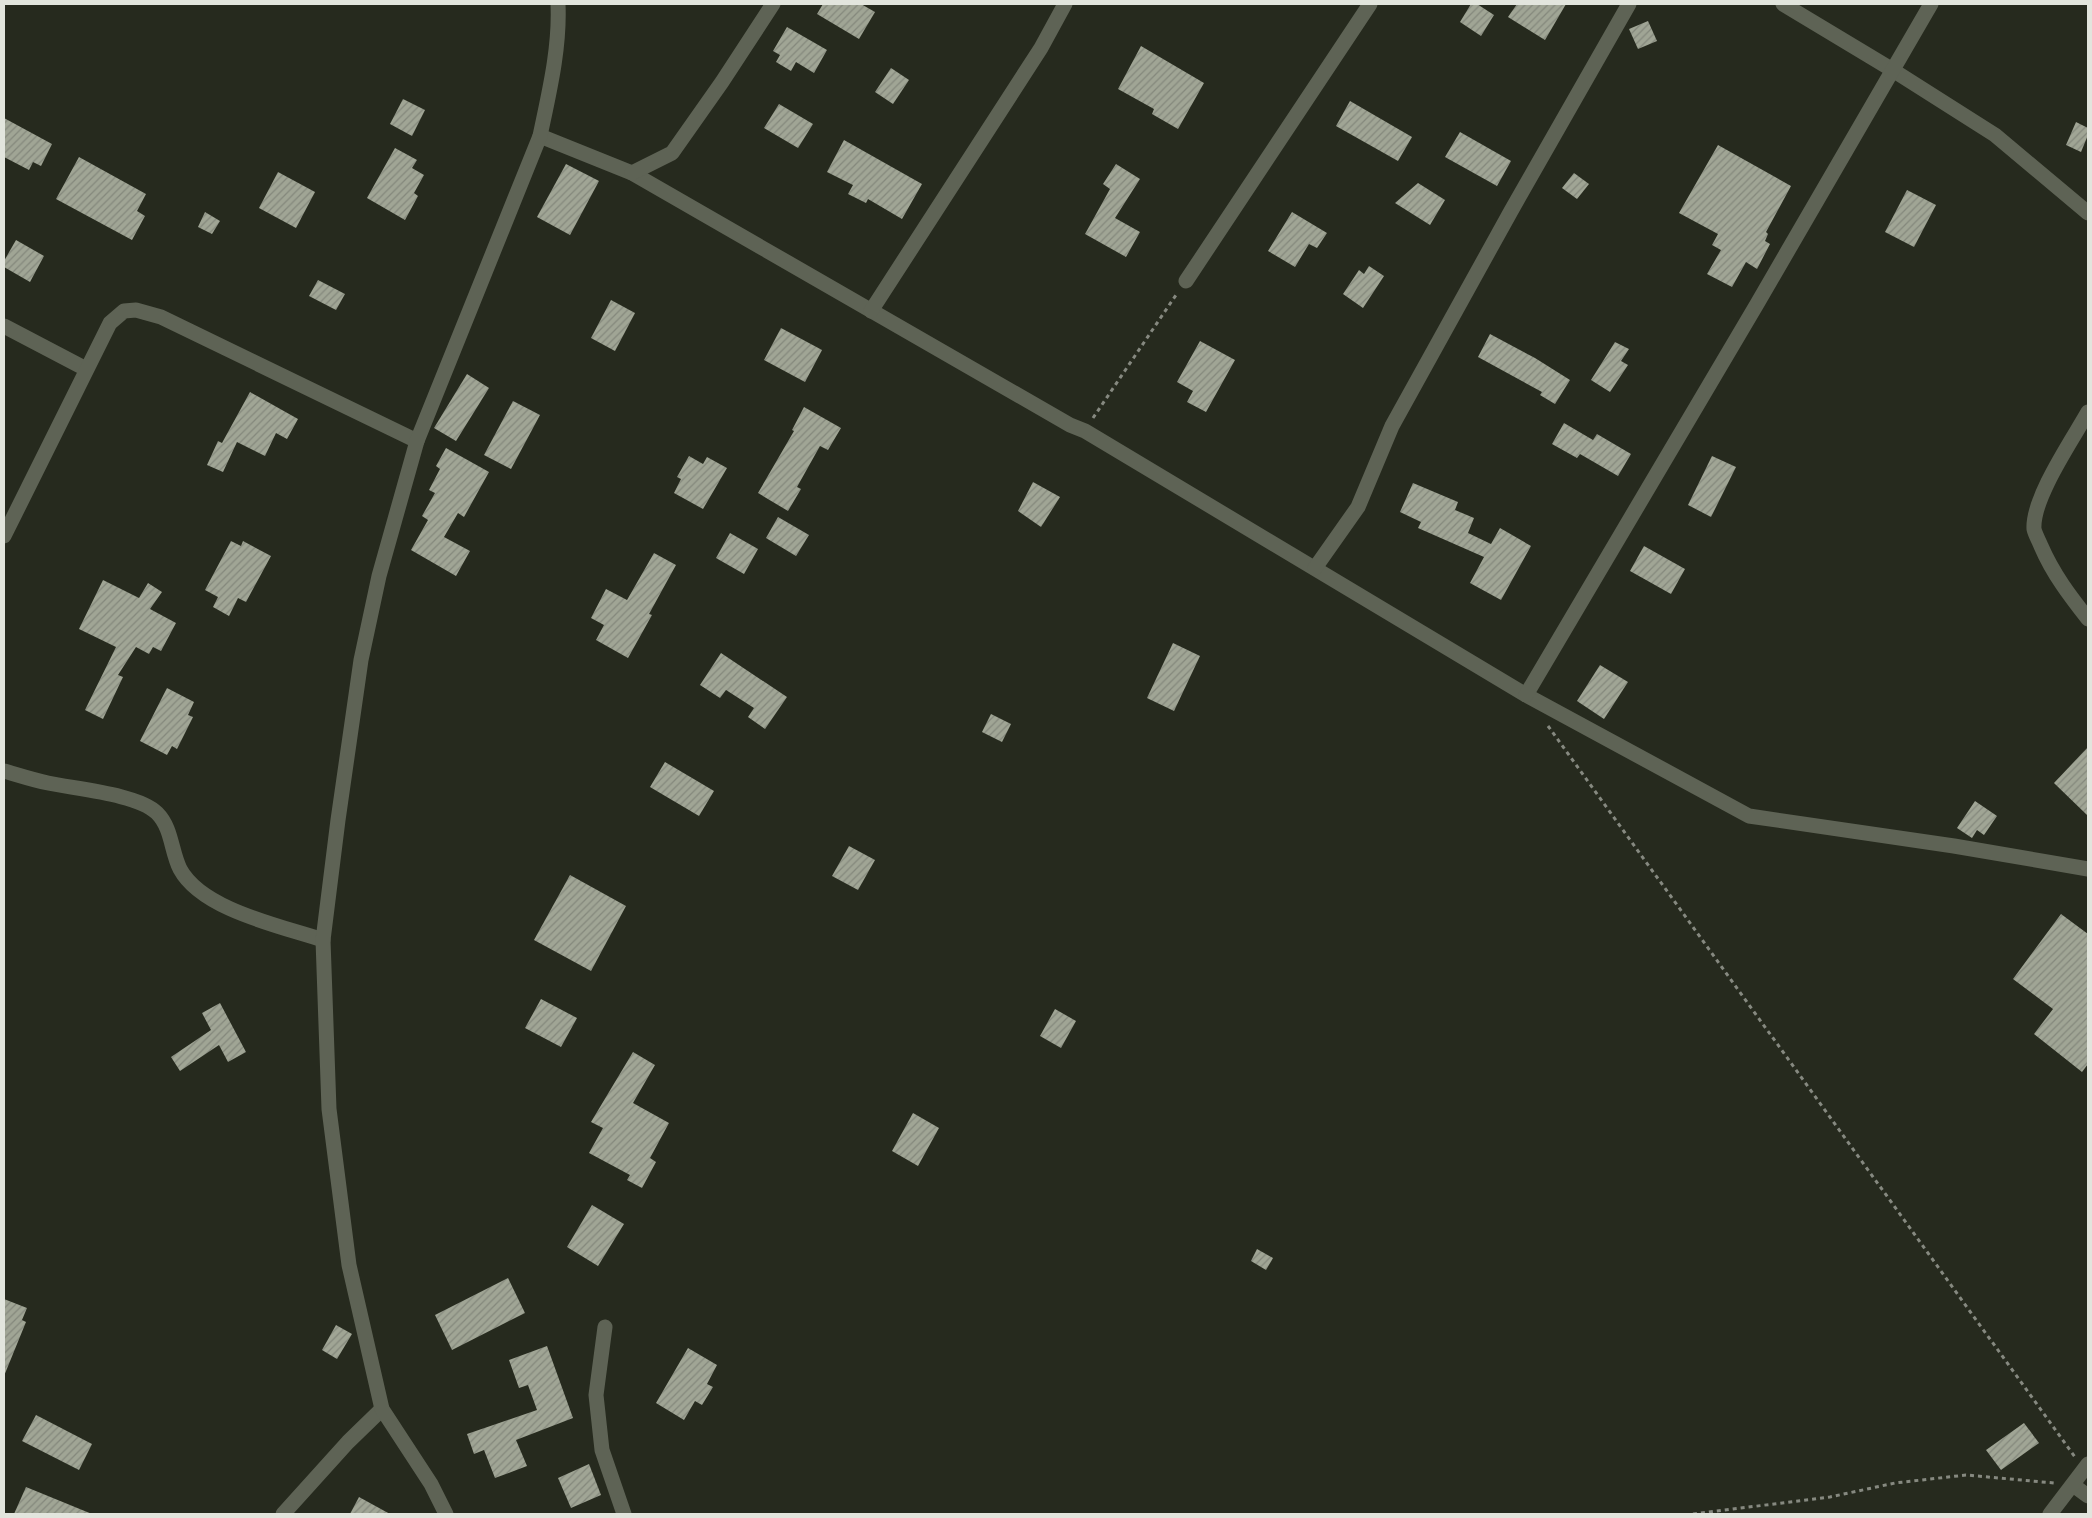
<svg xmlns="http://www.w3.org/2000/svg" width="2092" height="1518" font-family="'PT Sans',sans-serif">
<style>
.building{fill:url(#building-hatch)}
.lines{fill:none;stroke-linecap:round;stroke-linejoin:round}
.path{stroke:#868980;stroke-width:3;stroke-dasharray:4 4;stroke-linecap:butt}
.minor{stroke:#5e6355;stroke-width:15}
</style>
<defs>
<pattern id="building-hatch" width="6" height="6" patternUnits="userSpaceOnUse" patternTransform="scale(1.25)"><rect width="6" height="6" fill="#a0a595"/><path d="M-1 1l2-2M0 6l6-6M5 7l2-2" fill="none" stroke="#84887c"/></pattern>
</defs>
<rect width="100%" height="100%" fill="#262a1e"/>
<g class="building">
<path d="M823 4H861L875 12 859 39 817 14Z"/>
<path d="M1471 4H1477L1494 15 1481 36 1460 22Z"/>
<path d="M1517 4H1566L1545 40 1508 17Z"/>
<path d="M1648 21 1657 41 1638 49 1629 29Z"/>
<path d="M787 27 827 50 814 73 796 62 791 71 776 62 780 55 773 51Z"/>
<path d="M1141 46 1204 83 1178 129 1152 114 1154 109 1118 89Z"/>
<path d="M891 68 909 80 893 104 875 92Z"/>
<path d="M403 99 425 110 412 136 390 124Z"/>
<path d="M1350 101 1412 137 1398 161 1336 126Z"/>
<path d="M779 104 813 124 798 148 764 128Z"/>
<path d="M4 118 52 144 41 166 33 162 29 170 4 157Z"/>
<path d="M2076 122 2088 128V135L2081 152 2066 145Z"/>
<path d="M1460 132 1511 161 1497 186 1445 157Z"/>
<path d="M844 140 922 184 902 219 868 199 866 203 848 194 853 185 827 172Z"/>
<path d="M1718 145 1791 186 1766 232 1768 234 1765 241 1770 244 1757 269 1746 262 1732 287 1707 274 1721 250 1712 245 1718 234 1679 213Z"/>
<path d="M395 148 417 160 412 168 424 175 414 193 418 196 405 220 367 198Z"/>
<path d="M79 157 146 194 137 211 145 216 132 240 56 199Z"/>
<path d="M566 164 599 181 570 235 537 217Z"/>
<path d="M1116 164 1140 179 1115 218 1140 232 1126 257 1085 234 1110 189 1103 184Z"/>
<path d="M278 172 315 192 296 228 259 208Z"/>
<path d="M1574 173 1589 184 1577 199 1562 188Z"/>
<path d="M1418 183 1445 200 1430 225 1395 203Z"/>
<path d="M1907 190 1936 205 1914 247 1885 232Z"/>
<path d="M205 212 220 221 212 234 198 227Z"/>
<path d="M1292 212 1327 233 1317 248 1309 244 1295 267 1268 251Z"/>
<path d="M16 240 44 256 30 282 4 267V261Z"/>
<path d="M1369 266 1384 276 1363 308 1343 294 1359 270 1364 274Z"/>
<path d="M318 280 345 294 336 310 309 296Z"/>
<path d="M611 300 635 313 615 351 591 338Z"/>
<path d="M781 328 822 350 805 382 764 360Z"/>
<path d="M1490 334 1535 358 1570 380 1555 404 1540 395 1542 392 1478 357Z"/>
<path d="M1200 341 1235 360 1206 412 1187 402 1193 391 1177 382Z"/>
<path d="M1615 342 1629 349 1621 361 1628 365 1610 392 1591 380Z"/>
<path d="M467 374 489 388 456 441 434 428Z"/>
<path d="M250 392 298 419 287 439 276 433 265 456 237 442 223 472 207 465 218 441 222 443Z"/>
<path d="M513 401 540 415 511 469 484 455Z"/>
<path d="M804 407 841 428 828 450 820 446 797 487 801 489 788 511 758 493 794 431 792 430Z"/>
<path d="M1564 423 1593 440 1597 434 1631 454 1618 476 1580 454 1577 458 1552 444Z"/>
<path d="M446 448 489 472 464 517 458 513 444 537 470 551 456 576 411 550 428 520 422 516 435 493 429 490 440 469 436 466Z"/>
<path d="M689 456 703 464 707 457 727 468 703 509 674 493 681 479 677 477Z"/>
<path d="M1712 456 1736 467 1711 517 1688 505Z"/>
<path d="M1033 482 1060 497 1041 527 1018 511Z"/>
<path d="M1413 483 1458 502 1455 510 1474 518 1468 533 1491 544 1500 528 1531 546 1501 600 1470 583 1484 557 1418 528 1421 522 1400 512Z"/>
<path d="M778 517 809 535 796 556 766 538Z"/>
<path d="M730 533 758 549 744 574 716 558Z"/>
<path d="M231 541 241 546 243 541 271 556 246 602 238 598 229 616 213 607 218 597 205 590Z"/>
<path d="M1644 546 1685 569 1671 594 1630 571Z"/>
<path d="M654 553 676 565 649 614 652 615 628 658 596 640 604 625 591 618 606 589 627 600Z"/>
<path d="M103 580 139 598 148 583 162 592 150 609 176 623 161 651 153 647 149 654 136 647 118 675 123 677 103 719 85 710 116 647 79 629Z"/>
<path d="M1173 643 1200 656 1174 711 1147 698Z"/>
<path d="M721 653 787 697 765 729 748 717 754 708 726 690 720 698 700 685Z"/>
<path d="M1600 665 1628 682 1604 719 1577 701Z"/>
<path d="M167 688 194 702 188 715 193 717 177 749 172 746 167 755 140 741Z"/>
<path d="M991 714 1011 724 1002 742 982 732Z"/>
<path d="M2088 747V816L2054 783Z"/>
<path d="M665 762 714 791 699 816 650 787Z"/>
<path d="M1975 801 1997 816 1984 835 1977 830 1972 838 1957 828Z"/>
<path d="M849 846 875 860 858 890 832 876Z"/>
<path d="M570 875 626 906 591 971 534 940Z"/>
<path d="M2061 914 2088 934V1064L2082 1072 2034 1034 2053 1009 2013 979Z"/>
<path d="M541 999 577 1018 561 1047 525 1028Z"/>
<path d="M220 1003 246 1052 228 1062 219 1045 180 1071 171 1057 211 1030 202 1013Z"/>
<path d="M1055 1009 1076 1021 1061 1048 1040 1036Z"/>
<path d="M633 1052 655 1065 633 1103 669 1123 650 1158 656 1162 642 1188 627 1180 630 1175 589 1153 603 1128 591 1122Z"/>
<path d="M913 1113 939 1128 918 1166 892 1151Z"/>
<path d="M592 1205 624 1224 598 1266 567 1247Z"/>
<path d="M1257 1249 1273 1258 1266 1270 1251 1261Z"/>
<path d="M508 1278 525 1313 452 1350 435 1315Z"/>
<path d="M4 1299 27 1308 22 1320 26 1322 4 1376Z"/>
<path d="M336 1325 352 1334 337 1359 322 1350Z"/>
<path d="M547 1346 573 1418 516 1440 527 1466 495 1478 484 1450 474 1454 467 1434 537 1410 528 1385 519 1388 509 1360Z"/>
<path d="M688 1348 717 1365 707 1384 713 1387 702 1405 695 1401 684 1420 656 1403Z"/>
<path d="M36 1415 92 1444 79 1470 22 1441Z"/>
<path d="M2024 1423 2039 1443 2001 1470 1986 1450Z"/>
<path d="M589 1464 601 1495 571 1508 558 1478Z"/>
<path d="M26 1487 92 1514H14Z"/>
<path d="M359 1497 390 1514H350Z"/>
</g>
<g class="lines">
<g class="path">
<path d="M1093 418 1178 292"/>
<path d="M1548 726 2075 1457"/>
<path d="M1693 1514 1830 1497 1895 1483 1966 1475 2054 1483"/>
</g>
<g class="minor">
<path d="M1783 4 1891 69 1995 135 2088 213"/>
<path d="M540 136 632 173 1070 425 1085 431 1526 695 1749 816 1954 846 2088 869"/>
<path d="M632 173 672 153 722 82 773 4"/>
<path d="M1186 281 1370 4"/>
<path d="M871 311 1041 48 1065 4"/>
<path d="M4 326 86 369"/>
<path d="M2088 412C2073 439 2032 498 2034 529 2035 534 2039 541 2041 546 2053 574 2070 596 2088 619"/>
<path d="M4 536 110 323 124 311 136 310 161 317 417 441"/>
<path d="M1315 568 1358 507 1392 426 1511 211 1629 4"/>
<path d="M1526 695 1757 304 1931 4"/>
<path d="M4 771C18 775 33 780 48 783 75 789 138 794 157 813 172 828 171 851 180 869 202 910 281 926 323 940"/>
<path d="M605 1327 596 1395 602 1450 624 1514"/>
<path d="M2073 1485 2088 1496"/>
<path d="M283 1514 348 1442 382 1409"/>
<path d="M446 1514 431 1484 382 1409 349 1265 329 1109 323 940 338 820 361 660 379 576 417 441 540 136C549 93 560 48 558 4"/>
<path d="M2050 1514 2088 1464"/>
</g>
</g>
<rect width="2092" height="1518" fill="none" stroke="#e2e5dd" stroke-width="10"/>
</svg>
